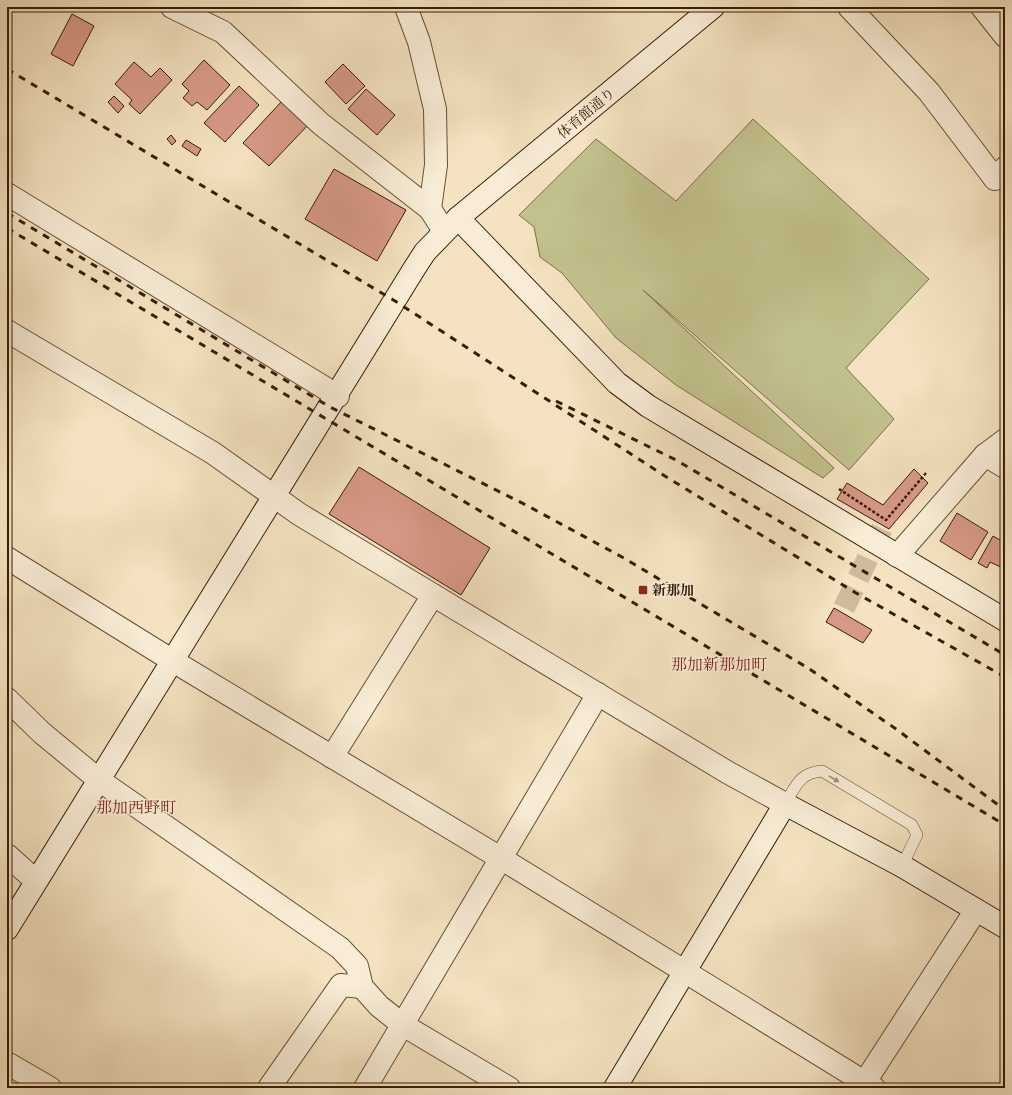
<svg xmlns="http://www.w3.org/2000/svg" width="1012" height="1095" font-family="'IM FELL DW Pica','Noto Serif JP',serif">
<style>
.green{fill:#c2c18d;stroke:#7c6f49}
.building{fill:#d79987;stroke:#371d05}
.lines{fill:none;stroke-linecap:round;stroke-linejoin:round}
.street-tunnel{stroke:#cebb9b;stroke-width:22;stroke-dasharray:22 11;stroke-linecap:butt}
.lane-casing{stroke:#664e34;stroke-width:12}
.street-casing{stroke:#664e34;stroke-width:24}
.secondary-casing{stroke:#371d05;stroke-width:24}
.path{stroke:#371d05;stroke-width:2.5;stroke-dasharray:3 2;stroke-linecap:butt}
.lane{stroke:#f8ecd6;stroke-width:11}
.street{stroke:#f8ecd6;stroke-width:22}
.secondary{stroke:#f8ecd6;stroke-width:22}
.rail{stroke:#371d05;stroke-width:3;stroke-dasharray:7 7;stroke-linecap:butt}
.oneway{fill:#a18f78}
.poi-dot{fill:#8f2418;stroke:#f8ecd6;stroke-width:1.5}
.labels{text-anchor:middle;stroke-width:3;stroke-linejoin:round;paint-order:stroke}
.street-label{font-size:14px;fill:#371d05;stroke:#f8ecd6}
.poi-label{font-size:14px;font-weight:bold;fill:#371d05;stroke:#f8ecd6;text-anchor:start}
.quarter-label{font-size:16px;fill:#7a1f14;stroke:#f8ecd6}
</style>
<rect width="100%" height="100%" fill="#f4e2c0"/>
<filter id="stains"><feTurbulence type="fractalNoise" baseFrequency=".005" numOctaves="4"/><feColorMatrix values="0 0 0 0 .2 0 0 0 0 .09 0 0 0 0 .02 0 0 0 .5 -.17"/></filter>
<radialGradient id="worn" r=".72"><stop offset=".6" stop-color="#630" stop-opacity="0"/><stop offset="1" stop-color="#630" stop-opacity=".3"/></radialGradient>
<path class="green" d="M753 119 929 279 846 368 894 419 849 470 643 290 834 468 823 478 676 385 616 338 562 273 540 257 534 227 519 215 596 139 676 201Z"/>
<g class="building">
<path d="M72 14 94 26 73 66 51 54Z"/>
<path d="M204 60 230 85 207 110 197 102 192 106 183 98 189 91 182 84Z"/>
<path d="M134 62 151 77 160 68 172 80 140 114 129 104 132 100 115 84Z"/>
<path d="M343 64 365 86 346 104 325 82Z"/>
<path d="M239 86 259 105 225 142 204 123Z"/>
<path d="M366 89 395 115 377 135 348 109Z"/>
<path d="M114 96 124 106 118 113 108 102Z"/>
<path d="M283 100 309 124 269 166 243 143Z"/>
<path d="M171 135 176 141 172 145 167 139Z"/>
<path d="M186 140 201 149 197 156 182 146Z"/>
<path d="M334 169 406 210 377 261 305 219Z"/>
<path d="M359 467 490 548 461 595 329 514Z"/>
<path d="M914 469 928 483 889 529 837 499 847 483 883 505Z"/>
<path d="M957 513 988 532 971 560 940 541Z"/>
<path d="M993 536 1005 543V569L990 562 987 568 978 563Z"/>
<path d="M834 608 872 630 863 643 826 622Z"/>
</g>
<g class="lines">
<path class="street-tunnel" d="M844 608 886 520"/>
<defs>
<path id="lane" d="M785 804C796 786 799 773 822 771L912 825 917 835 902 866"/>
<g id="street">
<path d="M172 7 223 32 321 124 430 209"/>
<path d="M406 7 419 42 435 109 436 165 430 209 444 231"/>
<path d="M849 7 929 92 995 179 1005 168"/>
<path d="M982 7 1005 36"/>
<path d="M7 194 338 396"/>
<path d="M7 331 213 453 299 514 433 595 727 772 785 804"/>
<path d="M985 455 1005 467"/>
<path d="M897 556 985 455 1005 440"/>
<path d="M7 558 173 661 502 859 874 1088"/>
<path d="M7 699 42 733 99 780 340 948 357 966 362 987 379 1006 403 1025 509 1088"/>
<path d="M332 757 433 595"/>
<path d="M7 855 36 881"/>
<path d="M7 1063 50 1088"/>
<path d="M269 1088 341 985 362 987"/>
<path d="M365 1088 598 694"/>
<path d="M861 1088 976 910"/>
</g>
<g id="secondary">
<path d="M458 218 617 383 648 406 1005 620"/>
<path d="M7 929 414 269 425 252 458 218 713 7"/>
<path d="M615 1088 785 804 902 866 1005 927"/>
</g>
</defs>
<use href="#lane" class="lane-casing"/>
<use href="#street" class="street-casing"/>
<use href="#secondary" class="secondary-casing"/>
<path class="path" d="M839 489 886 520 926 473"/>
<use href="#lane" class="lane"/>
<use href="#street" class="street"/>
<use href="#secondary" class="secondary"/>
<g class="rail">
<path d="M7 69 395 301 668 478 856 593 1005 677"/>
<path d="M7 213 330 407 526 505 622 557 808 668 896 729 1005 810"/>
<path d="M7 228 1005 825"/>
<path d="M556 401 676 460 1005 655"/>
</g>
</g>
<defs><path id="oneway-solid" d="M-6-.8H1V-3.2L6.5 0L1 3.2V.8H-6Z"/></defs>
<use class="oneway" href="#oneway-solid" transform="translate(834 779) rotate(31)"/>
<rect class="poi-dot" x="638" y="585" width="10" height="10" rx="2"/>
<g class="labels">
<g class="street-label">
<text transform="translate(586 113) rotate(-40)" y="5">体育館通り</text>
</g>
<g class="poi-label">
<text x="652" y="595">新那加</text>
</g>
<g class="quarter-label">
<text x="719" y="670">那加新那加町</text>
<text x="136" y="813">那加西野町</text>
</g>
</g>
<rect width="1012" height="1095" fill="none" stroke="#f4e2c0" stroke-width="24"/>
<rect x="8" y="8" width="996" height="1079" fill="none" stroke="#371d05" stroke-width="2"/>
<rect x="12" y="12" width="988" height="1071" fill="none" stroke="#371d05"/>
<rect width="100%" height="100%" filter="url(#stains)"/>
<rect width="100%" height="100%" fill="url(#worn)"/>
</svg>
